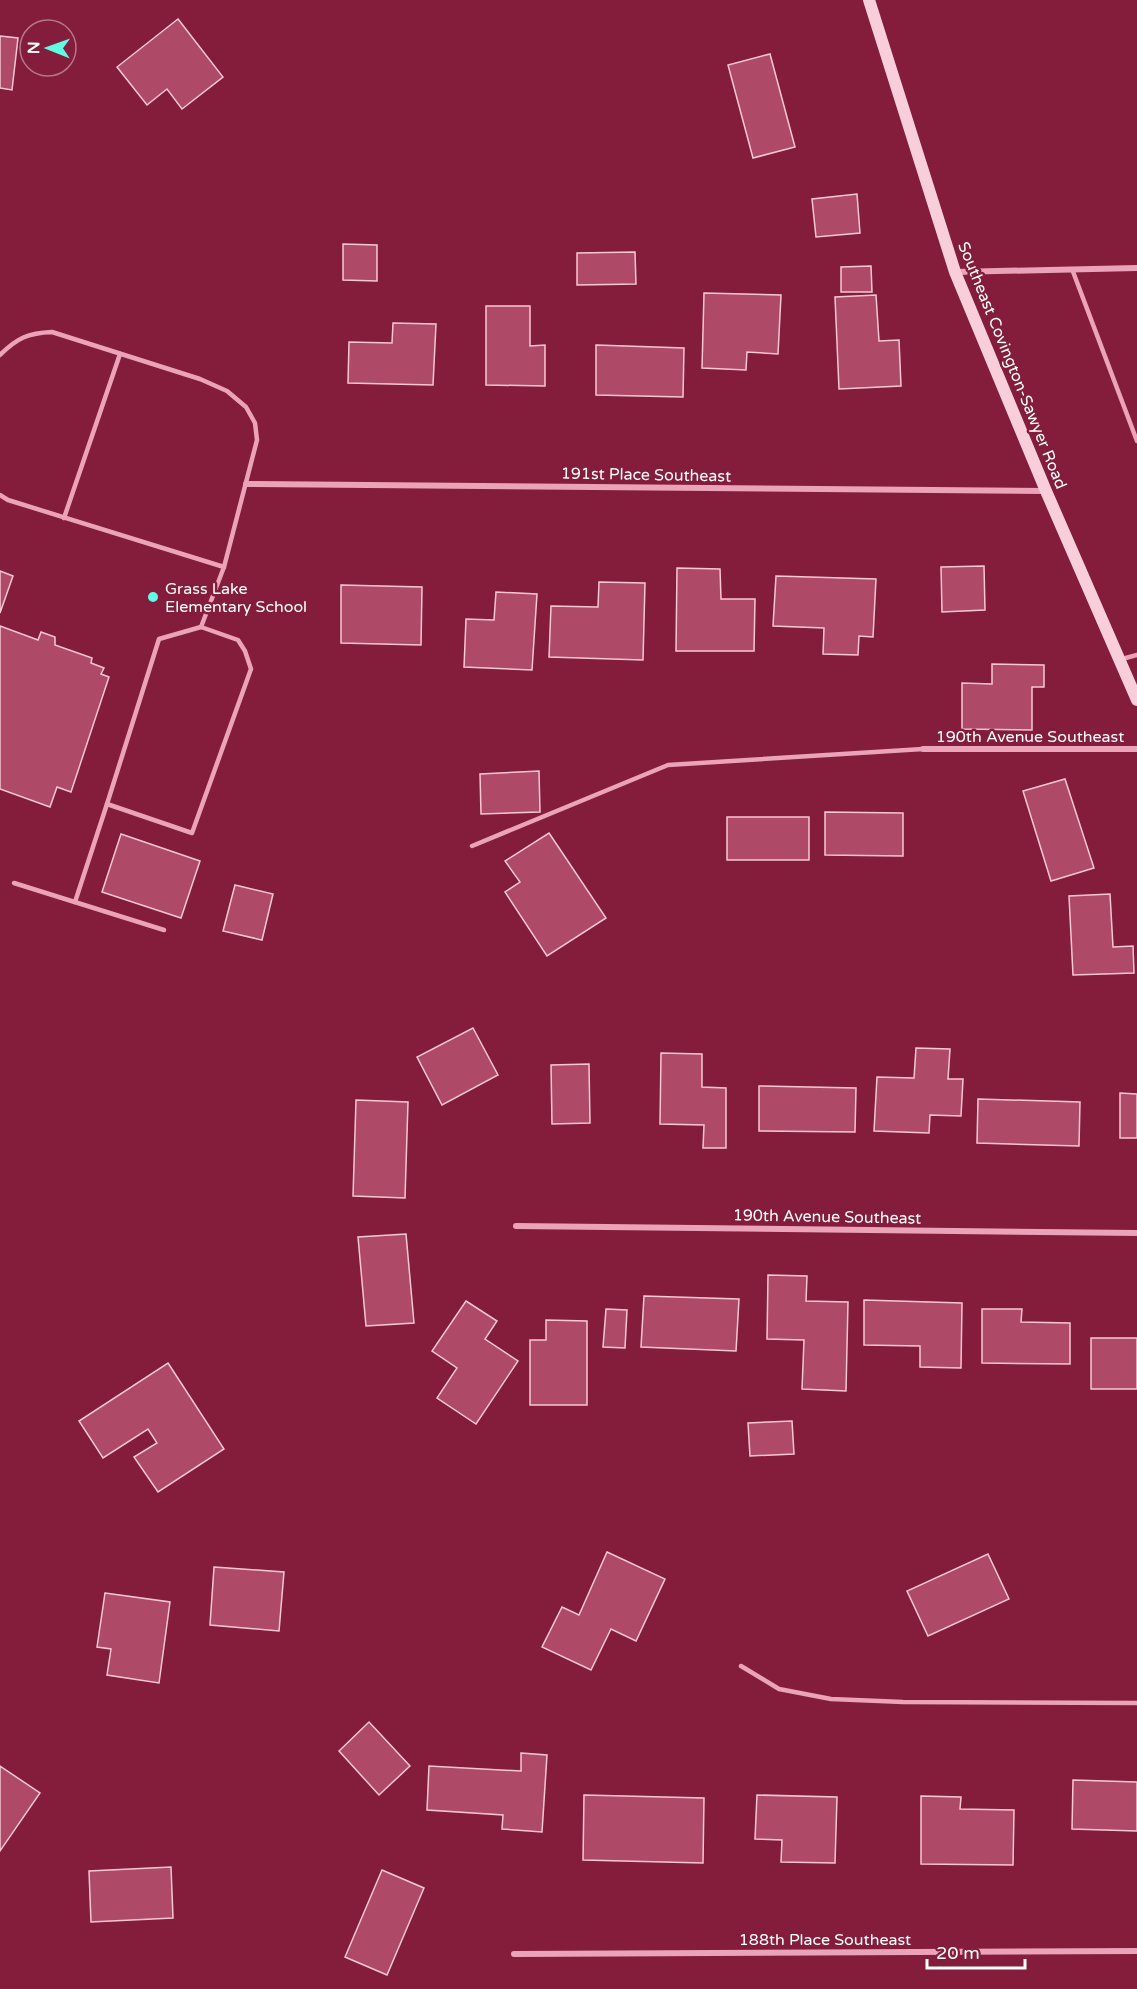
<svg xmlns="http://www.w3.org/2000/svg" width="1137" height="1989" font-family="'Varela Round',sans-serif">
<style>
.building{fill:#ae4a68;stroke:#f7c7d6;stroke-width:1.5}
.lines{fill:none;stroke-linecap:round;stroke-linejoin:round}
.lane{stroke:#eaa3b9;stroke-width:4.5}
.street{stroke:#eaa3b9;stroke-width:6}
.secondary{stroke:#f8ceda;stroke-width:12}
.poi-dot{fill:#61fae3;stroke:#831d3b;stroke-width:2}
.labels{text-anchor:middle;stroke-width:5;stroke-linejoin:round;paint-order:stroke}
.street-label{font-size:16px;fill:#fff;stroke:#831d3b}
.poi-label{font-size:16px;fill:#fff;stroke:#831d3b;text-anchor:start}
</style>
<rect width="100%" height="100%" fill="#831d3b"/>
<g class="building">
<path d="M178 19 223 77 182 109 167 89 147 105 117 67Z"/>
<path d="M0 36 18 38 12 90 0 88Z"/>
<path d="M770 54 795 147 753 158 728 65Z"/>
<path d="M857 194 860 233 816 237 812 199Z"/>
<path d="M343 244 377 245V281L343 280Z"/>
<path d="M635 252 636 284 577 285V253Z"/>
<path d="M871 266 872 292H841V267Z"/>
<path d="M704 293 781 295 778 354 747 352 746 370 702 368Z"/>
<path d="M876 295 879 341 899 340 901 386 839 389 835 297Z"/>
<path d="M486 306H530V346L545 345V386L486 385Z"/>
<path d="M393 323 436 324 433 385 348 383 349 342 392 343Z"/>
<path d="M596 345 684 348 683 397 596 395Z"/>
<path d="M984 566 985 610 942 612 941 567Z"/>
<path d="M677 568 720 569 721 599H755L754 651H676Z"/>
<path d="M0 571 13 576 0 613Z"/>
<path d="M776 576 876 579 873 637 859 636 858 655 823 654 824 628 773 626Z"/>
<path d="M599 582 645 583 643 660 549 657 551 606 598 607Z"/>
<path d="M341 585 422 587 421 645 341 643Z"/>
<path d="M496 592 537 594 532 670 464 667 466 619 494 620Z"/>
<path d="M0 626 38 640 41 632 55 637V645L92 658 91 663 104 668 101 674 109 677 71 792 57 787 50 807 0 789Z"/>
<path d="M992 664 1044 665V687H1032V730L962 729V683L992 684Z"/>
<path d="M539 771 540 812 481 814 480 774Z"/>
<path d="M1065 779 1094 868 1051 881 1023 791Z"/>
<path d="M825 812 903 813V856L825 855Z"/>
<rect x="727" y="817" width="82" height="43"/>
<path d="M549 833 606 918 547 956 505 892 520 882 505 861Z"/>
<path d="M121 834 200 861 181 918 102 892Z"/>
<path d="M235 885 273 894 262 940 223 931Z"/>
<path d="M1110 894 1113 947 1133 946 1134 973 1073 975 1069 896Z"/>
<path d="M473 1028 498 1075 442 1105 417 1057Z"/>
<path d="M916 1048 950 1049 948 1079H963L961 1116 930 1115 929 1133 874 1131 877 1077 914 1078Z"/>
<path d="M661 1053 702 1054V1087L726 1088V1148H703L704 1125 660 1124Z"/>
<path d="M589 1064 590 1123 552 1124 551 1065Z"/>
<path d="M759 1086 856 1088 855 1132 759 1131Z"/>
<path d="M1120 1093 1137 1094V1138H1120Z"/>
<path d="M978 1099 1080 1102 1079 1146 977 1143Z"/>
<path d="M356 1100 408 1102 405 1198 353 1196Z"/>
<path d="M406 1234 414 1323 366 1326 358 1237Z"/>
<path d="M768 1275 807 1276 806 1301 848 1302 846 1391 802 1389 804 1340 767 1339Z"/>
<path d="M644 1296 739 1299 736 1351 641 1347Z"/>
<path d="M864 1300 962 1303 961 1368 920 1367V1346L864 1345Z"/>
<path d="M466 1301 497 1321 485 1339 518 1361 476 1424 437 1398 457 1368 432 1351Z"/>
<path d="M606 1309 627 1310 625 1348 603 1347Z"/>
<path d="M982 1309H1022L1021 1322 1070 1323V1364L982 1363Z"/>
<path d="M546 1320 587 1321V1405H530V1340H546Z"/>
<rect x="1091" y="1338" width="46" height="51"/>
<path d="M168 1363 224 1449 158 1492 134 1457 157 1443 148 1429 103 1458 79 1421Z"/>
<path d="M792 1421 794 1454 750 1456 748 1423Z"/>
<path d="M607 1552 665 1579 636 1641 611 1629 591 1670 542 1647 562 1607 579 1615Z"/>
<path d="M988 1554 1009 1599 928 1636 907 1591Z"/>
<path d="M214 1567 284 1572 279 1631 210 1625Z"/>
<path d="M105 1593 170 1602 159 1683 107 1675 111 1649 97 1647Z"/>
<path d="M369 1722 410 1766 379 1795 339 1751Z"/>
<path d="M521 1753 547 1755 542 1832 502 1829 503 1815 427 1810 429 1766 521 1771Z"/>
<path d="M0 1766 40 1793 0 1851Z"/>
<path d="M1073 1780 1137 1782V1831L1072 1829Z"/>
<path d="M584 1795 704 1798 703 1863 583 1860Z"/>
<path d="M757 1795 837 1797 835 1863 781 1862 782 1840 755 1839Z"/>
<path d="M921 1796 961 1797 960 1809 1014 1810 1013 1865 921 1864Z"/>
<path d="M171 1867 173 1918 91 1922 89 1871Z"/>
<path d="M382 1870 424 1888 387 1975 345 1957Z"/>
</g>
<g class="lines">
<g class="lane">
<path d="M1072 269 1137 441"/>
<path d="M0 355C17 338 28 333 52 332L200 379 227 391 246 407 255 423 257 440 224 567 201 627"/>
<path d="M0 495 8 500 224 567"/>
<path d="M64 518 120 354"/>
<path d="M201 627 238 640 245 651 251 669 192 833 107 804 159 639Z"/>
<path d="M1122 659 1137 655"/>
<path d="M472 846 668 765 923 749"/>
<path d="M14 883 164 930"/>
<path d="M75 902 107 804"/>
<path d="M741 1666 779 1689 831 1699 903 1702 1137 1703"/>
</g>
<g class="street">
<path d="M955 272 1137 268"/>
<path d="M246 484 1045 491"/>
<path d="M923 749H1137"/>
<path d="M516 1226 1137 1233"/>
<path d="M514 1954 1137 1951"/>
</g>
<path class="secondary" d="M869 0 955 272 1046 491 1137 700"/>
</g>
<circle class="poi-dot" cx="153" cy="597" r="6"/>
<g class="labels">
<g class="street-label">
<text transform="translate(1013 365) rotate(68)" y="6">Southeast Covington-Sawyer Road</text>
<text transform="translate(646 474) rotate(1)" y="6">191st Place Southeast</text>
<text x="1030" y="742">190th Avenue Southeast</text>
<text transform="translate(827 1216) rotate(1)" y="6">190th Avenue Southeast</text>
<text x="825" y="1945">188th Place Southeast</text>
</g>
<g class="poi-label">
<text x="165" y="594">Grass Lake<tspan x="165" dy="18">Elementary School</tspan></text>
</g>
</g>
<g transform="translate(48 48) rotate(271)"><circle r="28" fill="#831d3b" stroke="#b57789" stroke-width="1.5"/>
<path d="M0-4.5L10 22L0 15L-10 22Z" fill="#61fae3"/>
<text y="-9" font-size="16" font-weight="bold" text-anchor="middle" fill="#ffffff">N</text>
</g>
<path d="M927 1959v9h98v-9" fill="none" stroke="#ffffff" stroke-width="3"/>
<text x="936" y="1959" font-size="18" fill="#ffffff" stroke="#831d3b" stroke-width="4.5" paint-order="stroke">20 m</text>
</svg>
